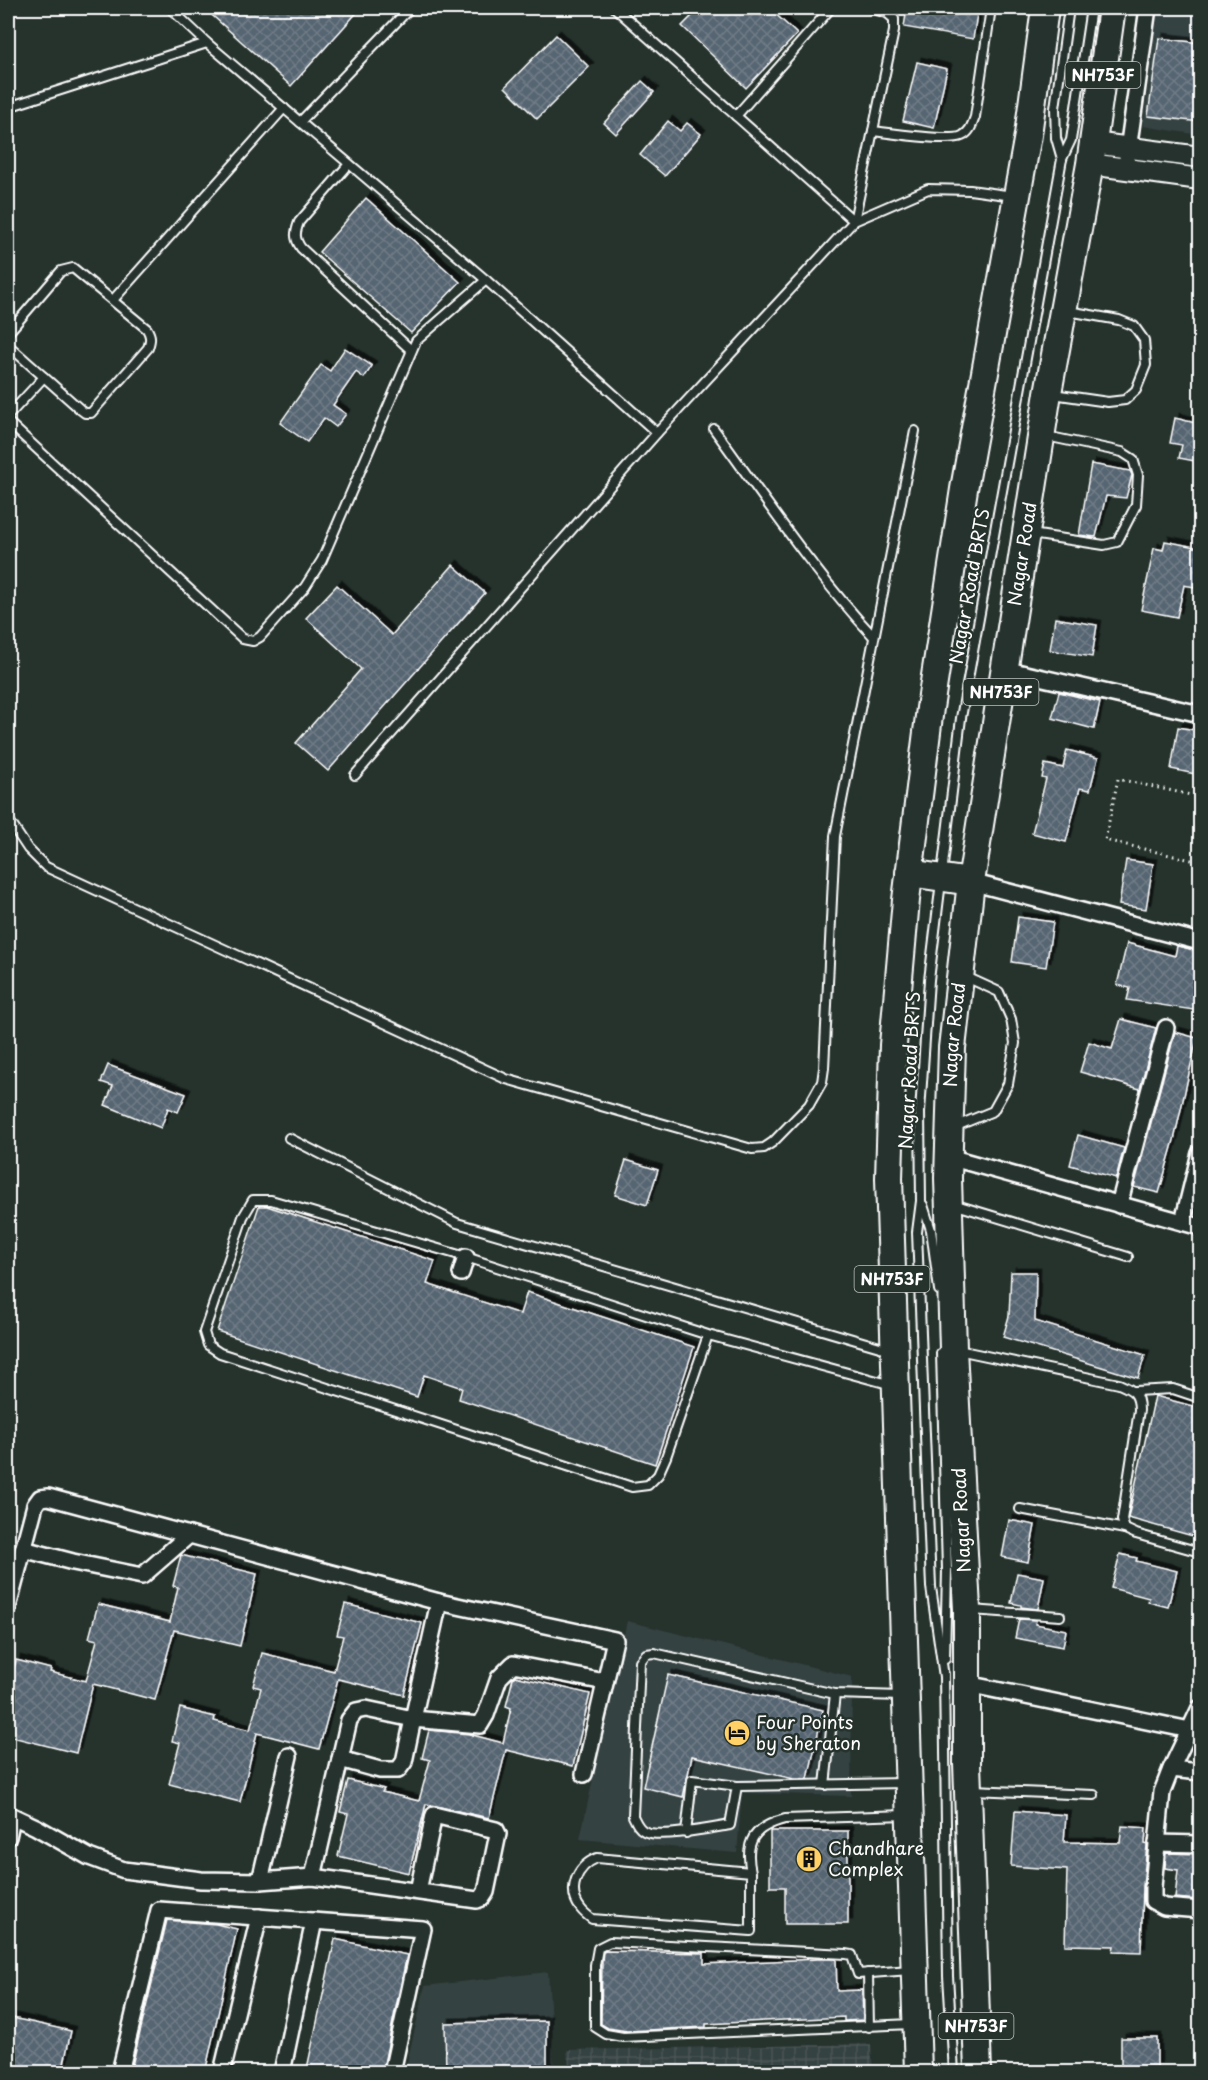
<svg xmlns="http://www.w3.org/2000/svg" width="1208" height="2080" font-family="'Playpen Sans',sans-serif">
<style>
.built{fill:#354242}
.industrial{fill:url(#industrial-grid)}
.building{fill:url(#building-cross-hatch);stroke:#fff;stroke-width:1.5;filter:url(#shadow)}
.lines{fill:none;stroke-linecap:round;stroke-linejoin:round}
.service-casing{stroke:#fff;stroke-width:12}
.minor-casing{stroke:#fff;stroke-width:20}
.tertiary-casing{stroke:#fff;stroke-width:24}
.trunk-casing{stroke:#fff;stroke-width:30}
.path{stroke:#fff;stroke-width:3;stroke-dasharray:1.5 4.5;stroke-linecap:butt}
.service{stroke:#26332d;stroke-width:8}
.minor{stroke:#26332d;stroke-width:15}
.tertiary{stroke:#26332d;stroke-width:20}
.trunk{stroke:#26332d;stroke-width:26}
.labels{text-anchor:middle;stroke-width:5;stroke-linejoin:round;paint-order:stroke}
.shield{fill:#26332d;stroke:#bec2c0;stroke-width:1.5}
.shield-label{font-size:16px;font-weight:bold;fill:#fff}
.street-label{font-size:18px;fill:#fff;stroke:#26332d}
.poi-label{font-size:18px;fill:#fff;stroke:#26332d;text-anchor:start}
</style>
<defs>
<pattern id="industrial-grid" width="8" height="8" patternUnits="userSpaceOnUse" patternTransform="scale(1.5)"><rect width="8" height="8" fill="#354242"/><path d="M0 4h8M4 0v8" fill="none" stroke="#495555"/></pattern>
<pattern id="building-cross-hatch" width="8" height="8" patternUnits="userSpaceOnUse" patternTransform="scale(1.5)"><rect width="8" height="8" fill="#576572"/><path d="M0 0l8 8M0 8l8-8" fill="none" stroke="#707c87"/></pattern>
<filter id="shadow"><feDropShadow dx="4.5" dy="-4.5" stdDeviation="0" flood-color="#0009"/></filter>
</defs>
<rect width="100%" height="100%" fill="#26332d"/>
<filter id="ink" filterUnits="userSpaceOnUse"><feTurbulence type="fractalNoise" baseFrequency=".0167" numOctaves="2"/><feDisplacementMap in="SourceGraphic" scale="12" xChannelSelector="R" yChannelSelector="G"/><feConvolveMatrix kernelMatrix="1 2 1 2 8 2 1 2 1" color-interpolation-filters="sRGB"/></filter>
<g filter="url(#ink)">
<g class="built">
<path d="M1158 8H1200V135L1143 126Z"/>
<path d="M627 1621 852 1677 851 1796 742 1793 737 1853 580 1839Z"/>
<path d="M548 1972 554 2072H405L425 1986Z"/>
</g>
<path class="industrial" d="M871 2044 873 2072H569L567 2050Z"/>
<g class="building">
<path d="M204 8H361L291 86Z"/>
<path d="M700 8H769L797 34 746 88 682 26Z"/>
<path d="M907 8H940L977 14 973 39 904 27Z"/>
<path d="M556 35 589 67 537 119 505 87Z"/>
<path d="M1159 38 1200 43V122L1148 116Z"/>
<path d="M917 62 947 69 934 128 903 121Z"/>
<path d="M642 81 654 92 616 134 604 123Z"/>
<path d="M668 121 680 131 687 123 701 134 665 176 640 155Z"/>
<path d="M366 198 460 282 411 333 319 252Z"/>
<path d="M345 348 372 366 364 378 356 372 333 405 346 414 336 427 324 418 307 442 280 423 321 365 330 371Z"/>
<path d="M1175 418 1200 424V462L1179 458 1182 445 1170 443Z"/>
<path d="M1091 464 1130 471 1132 475 1126 498 1106 496 1096 537 1079 535Z"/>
<path d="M1165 541 1200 548V588L1184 585 1177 617 1141 610 1154 548 1163 550Z"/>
<path d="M453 565 485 593 328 771 296 743 361 669 306 618 337 585 392 635Z"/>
<path d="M1055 618 1097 625 1092 657 1050 650Z"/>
<path d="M1059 692 1100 702 1094 729 1052 718Z"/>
<path d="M1178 727 1200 731V775L1171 769Z"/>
<path d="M1067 750 1098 758 1090 790 1080 788 1066 842 1032 833 1046 779 1042 778 1045 764 1063 768Z"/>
<path d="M1126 860 1153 864 1146 909 1119 905Z"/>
<path d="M1018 917 1053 922 1046 967 1012 962Z"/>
<path d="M1127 943 1175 956 1177 946 1200 951V1011L1127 1000 1130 988 1117 985Z"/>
<path d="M1121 1019 1156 1028 1140 1089 1080 1072 1089 1042 1112 1049Z"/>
<path d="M1175 1032 1197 1038 1174 1140 1159 1193 1134 1187Z"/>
<path d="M108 1065 186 1094 178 1112 168 1108 161 1128 105 1105 113 1086 101 1082Z"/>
<path d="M1078 1135 1124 1148 1116 1178 1070 1165Z"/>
<path d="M626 1160 658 1170 647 1205 615 1195Z"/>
<path d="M259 1206H267L435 1261 427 1284 520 1314 527 1292 694 1347 655 1464 459 1399 462 1388 424 1375 417 1397 217 1331Z"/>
<path d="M1011 1272H1036L1035 1321 1145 1355 1138 1378 1003 1337 1009 1316Z"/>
<path d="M1155 1396 1200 1408V1538L1128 1518Z"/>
<path d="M1009 1520 1035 1525 1028 1562 1002 1557Z"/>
<path d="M1120 1554 1137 1558 1136 1561 1177 1571 1168 1607 1148 1602 1149 1598 1111 1588Z"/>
<path d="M181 1555 257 1574 240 1646 174 1630 155 1700 93 1684 76 1753 8 1736V1727L16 1694 8 1692 16 1660 51 1669 50 1672 86 1681 97 1640 89 1638 98 1604 170 1622 178 1587 173 1586Z"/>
<path d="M1017 1573 1044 1578 1038 1609 1021 1607V1605L1011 1603Z"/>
<path d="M345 1604 422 1623 404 1695 338 1679 319 1749 257 1733 240 1802 169 1784 180 1743 172 1741 180 1708 215 1717 214 1721 250 1730 261 1688 253 1686 262 1653 334 1671 343 1636 337 1635Z"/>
<path d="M1019 1619 1036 1620 1035 1624 1066 1630 1063 1647 1015 1638Z"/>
<path d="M668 1675 823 1710 808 1779H794L692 1756 683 1797 643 1787Z"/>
<path d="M515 1676 590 1694 573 1766 506 1750 489 1818 426 1804 409 1873 338 1856 348 1814 340 1812 348 1780 384 1789 382 1792 419 1801 430 1760 422 1758 429 1730 469 1734 503 1743 511 1708 506 1706 513 1678Z"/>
<path d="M1015 1811 1066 1815 1064 1842 1120 1843 1122 1826 1146 1828 1145 1844 1147 1845 1143 1886 1141 1952 1113 1951 1114 1946 1065 1945 1067 1870 1011 1866Z"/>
<path d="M770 1831H848V1924H785V1887H770Z"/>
<path d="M1166 1853 1198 1854 1196 1876 1200 1877 1199 1900 1175 1898 1178 1870 1165 1868Z"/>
<path d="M167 1920 216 1924 237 1929 205 2073H144L131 2070Z"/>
<path d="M335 1939 407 1955 382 2073H306Z"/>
<path d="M606 1951 704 1953V1964L818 1959H836L837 1991 862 1990 863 2020 844 2021V2017L706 2024V2027L627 2031 608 2028 601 2024 602 1961 603 1952Z"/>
<path d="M8 2017 71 2031 62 2073H28L8 2068Z"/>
<path d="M547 2021V2073H446L445 2023Z"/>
<rect x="1121" y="2038" width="36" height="29"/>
</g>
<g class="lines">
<defs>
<g id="service">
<path d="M615 8 854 221 657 433"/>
<path d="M8 107 207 43"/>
<path d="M736 116 831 8"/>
<path d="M300 122 410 8"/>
<path d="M873 131C890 133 950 142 962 136 970 132 972 125 975 117L991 8"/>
<path d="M1062 159 1056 138 1055 108 1069 8"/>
<path d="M349 164 299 222C295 233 294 238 301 248L411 350"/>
<path d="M854 221 894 31V19L887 13 870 8"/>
<path d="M854 221 928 189 970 190 1013 196"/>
<path d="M113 300 284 108"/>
<path d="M8 333 61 271 73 268 147 329C151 336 151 339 148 348L91 413H85L81 410 8 345"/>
<path d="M1053 394 1108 402 1125 400 1136 390 1146 365 1144 340 1134 326 1119 320 1068 311"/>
<path d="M8 416 44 377"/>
<path d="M8 422 243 639 253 641 260 637 305 587 322 560 416 341 486 280 207 43 170 8"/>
<path d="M714 429C765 499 814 573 874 637"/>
<path d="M1031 534 1104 545 1117 542 1136 505 1138 475 1133 459 1122 452 1046 436"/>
<path d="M355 775 657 433 486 280"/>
<path d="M8 819 28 849 46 867 506 1079 752 1149 764 1148 773 1142 809 1105 822 1082 824 1068 835 836 915 431"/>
<path d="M954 1127 993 1111 1008 1084 1015 1043 1011 1019 999 992 964 976"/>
<path d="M289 1138 457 1223 890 1350"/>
<path d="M953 1204 1128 1257"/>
<path d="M923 1205 931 1230 939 1290"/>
<path d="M708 1335 666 1457 658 1475 648 1485 632 1487 220 1353 208 1345 204 1332 243 1217 253 1200H271L466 1257 708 1335 892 1385"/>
<path d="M958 1350 1119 1384C1133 1390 1139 1393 1139 1410L1122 1520 1125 1529 1136 1534 1200 1552"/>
<path d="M941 1353 947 1570 945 1659"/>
<path d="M1135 1391 1173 1389 1200 1398"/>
<path d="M1020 1509 1125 1529"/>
<path d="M971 1610 1060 1616"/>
<path d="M944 1674 948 1976 954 2072"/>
<path d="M944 1677 931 1587 917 1232 921 1201 920 1112 929 980 961 718 1062 159 1071 140 1091 8"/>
<path d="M902 1696 835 1694 654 1653 646 1654 640 1662 633 1816C636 1822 638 1828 644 1831 658 1839 712 1828 730 1825L737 1786 904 1783"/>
<path d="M825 1785 835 1694"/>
<path d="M973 1790 1094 1795"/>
<path d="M686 1833 692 1780 737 1786"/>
<path d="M751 1872V1931L592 1919C588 1916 584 1913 581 1909 566 1890 577 1866 597 1858L751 1872C744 1841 754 1827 785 1819L906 1815"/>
<path d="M910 1970 858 1974 852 1955 846 1954 610 1942 598 1948 595 1965V2027L606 2034 623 2037 912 2024"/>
<path d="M868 1973 869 2027"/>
</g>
<g id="minor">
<path d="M1127 157 1148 8"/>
<path d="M1004 669 1200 714"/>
<path d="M971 882 1200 942"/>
<path d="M949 1157 1200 1227"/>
<path d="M1119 1205 1166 1028"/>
<path d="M1183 1222 1200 1153"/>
<path d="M461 1273 466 1257"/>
<path d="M23 1549 73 1562 142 1576 189 1535"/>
<path d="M8 1607 35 1505 40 1498 48 1497 439 1602 615 1640 584 1774"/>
<path d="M967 1684 1190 1730"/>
<path d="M1200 1708 1171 1769 1162 1792 1153 1887V1901L1164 1907 1200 1910"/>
<path d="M340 1759 380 1770H398L404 1762 413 1719 480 1725 486 1715 499 1678 513 1664 605 1682"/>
<path d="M1171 1769 1200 1772"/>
<path d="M8 1814 36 1827 89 1857 124 1870 201 1880 260 1881 313 1877 477 1900 482 1898 486 1892 498 1834 496 1830 434 1815 418 1891"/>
<path d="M8 1837 12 1818"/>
<path d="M1157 1843 1200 1844"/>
<path d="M313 1877 349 1720 356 1711 366 1709 413 1719 439 1602"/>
<path d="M260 1881 289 1756"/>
<path d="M120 2072 159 1910 423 1929 392 2072"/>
<path d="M222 2072 259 1917"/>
<path d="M282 2072 314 1921"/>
</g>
<g id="tertiary">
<path d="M1093 143 1200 157"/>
<path d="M1090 164 1200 179"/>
</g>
<g id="trunk">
<path d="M909 873 971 882"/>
<path d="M918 2072 889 1178 893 1045 906 900 930 708 964 489 1028 135 1045 8"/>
<path id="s1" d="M978 2072 967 1763V1609L953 1349 948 1178 952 1048 971 882 1048 393 1090 164 1112 8"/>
</g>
</defs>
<use href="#service" class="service-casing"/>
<use href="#minor" class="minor-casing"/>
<use href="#tertiary" class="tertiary-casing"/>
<use href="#trunk" class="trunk-casing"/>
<path class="path" d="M1200 797 1118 779 1105 840 1200 862"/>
<use href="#service" class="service"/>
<use href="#minor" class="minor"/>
<use href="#tertiary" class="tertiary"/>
<use href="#trunk" class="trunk"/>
</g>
</g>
<defs>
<symbol id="hotel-disc" viewBox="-11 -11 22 22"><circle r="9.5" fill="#ffd166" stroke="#26332d"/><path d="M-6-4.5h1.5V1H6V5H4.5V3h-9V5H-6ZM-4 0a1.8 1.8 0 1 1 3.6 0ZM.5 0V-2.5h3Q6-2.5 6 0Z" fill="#111"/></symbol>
<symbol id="building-disc" viewBox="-11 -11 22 22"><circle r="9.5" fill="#ffd166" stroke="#26332d"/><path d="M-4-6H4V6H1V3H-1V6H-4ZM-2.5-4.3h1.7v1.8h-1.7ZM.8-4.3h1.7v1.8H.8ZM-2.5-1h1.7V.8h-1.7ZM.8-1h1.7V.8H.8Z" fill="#111"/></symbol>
</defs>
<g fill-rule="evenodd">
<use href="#hotel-disc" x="722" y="1718" width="30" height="30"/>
<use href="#building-disc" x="794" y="1844" width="30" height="30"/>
</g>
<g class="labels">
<g class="shield">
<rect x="1065.5" y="62" width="75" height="26" rx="4.5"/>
<rect x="963.5" y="679" width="75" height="26" rx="4.5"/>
<rect x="854.5" y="1266" width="75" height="26" rx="4.5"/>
<rect x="938.5" y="2013" width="75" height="26" rx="4.5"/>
</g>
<g class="shield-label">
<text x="1103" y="81">NH753F</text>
<text x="1001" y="698">NH753F</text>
<text x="892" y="1285">NH753F</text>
<text x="976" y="2032">NH753F</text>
</g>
<g class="street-label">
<text dy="6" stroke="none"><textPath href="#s1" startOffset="1524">Nagar Road</textPath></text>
<text transform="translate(970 586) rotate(-80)" y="6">Nagar Road BRTS</text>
<text dy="6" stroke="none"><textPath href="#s1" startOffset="1038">Nagar Road</textPath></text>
<text transform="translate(910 1070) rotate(-87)" y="6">Nagar Road BRTS</text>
<text transform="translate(962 1520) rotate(-93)" y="6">Nagar Road</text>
</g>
<g class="poi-label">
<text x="756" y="1729">Four Points<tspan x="756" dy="21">by Sheraton</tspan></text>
<text x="828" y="1855">Chandhare<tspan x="828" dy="21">Complex</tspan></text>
</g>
</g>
<rect width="1208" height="2080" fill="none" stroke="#26332d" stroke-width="30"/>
<rect x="15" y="15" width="1178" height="2050" fill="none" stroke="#fff" stroke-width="2" filter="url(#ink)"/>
</svg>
